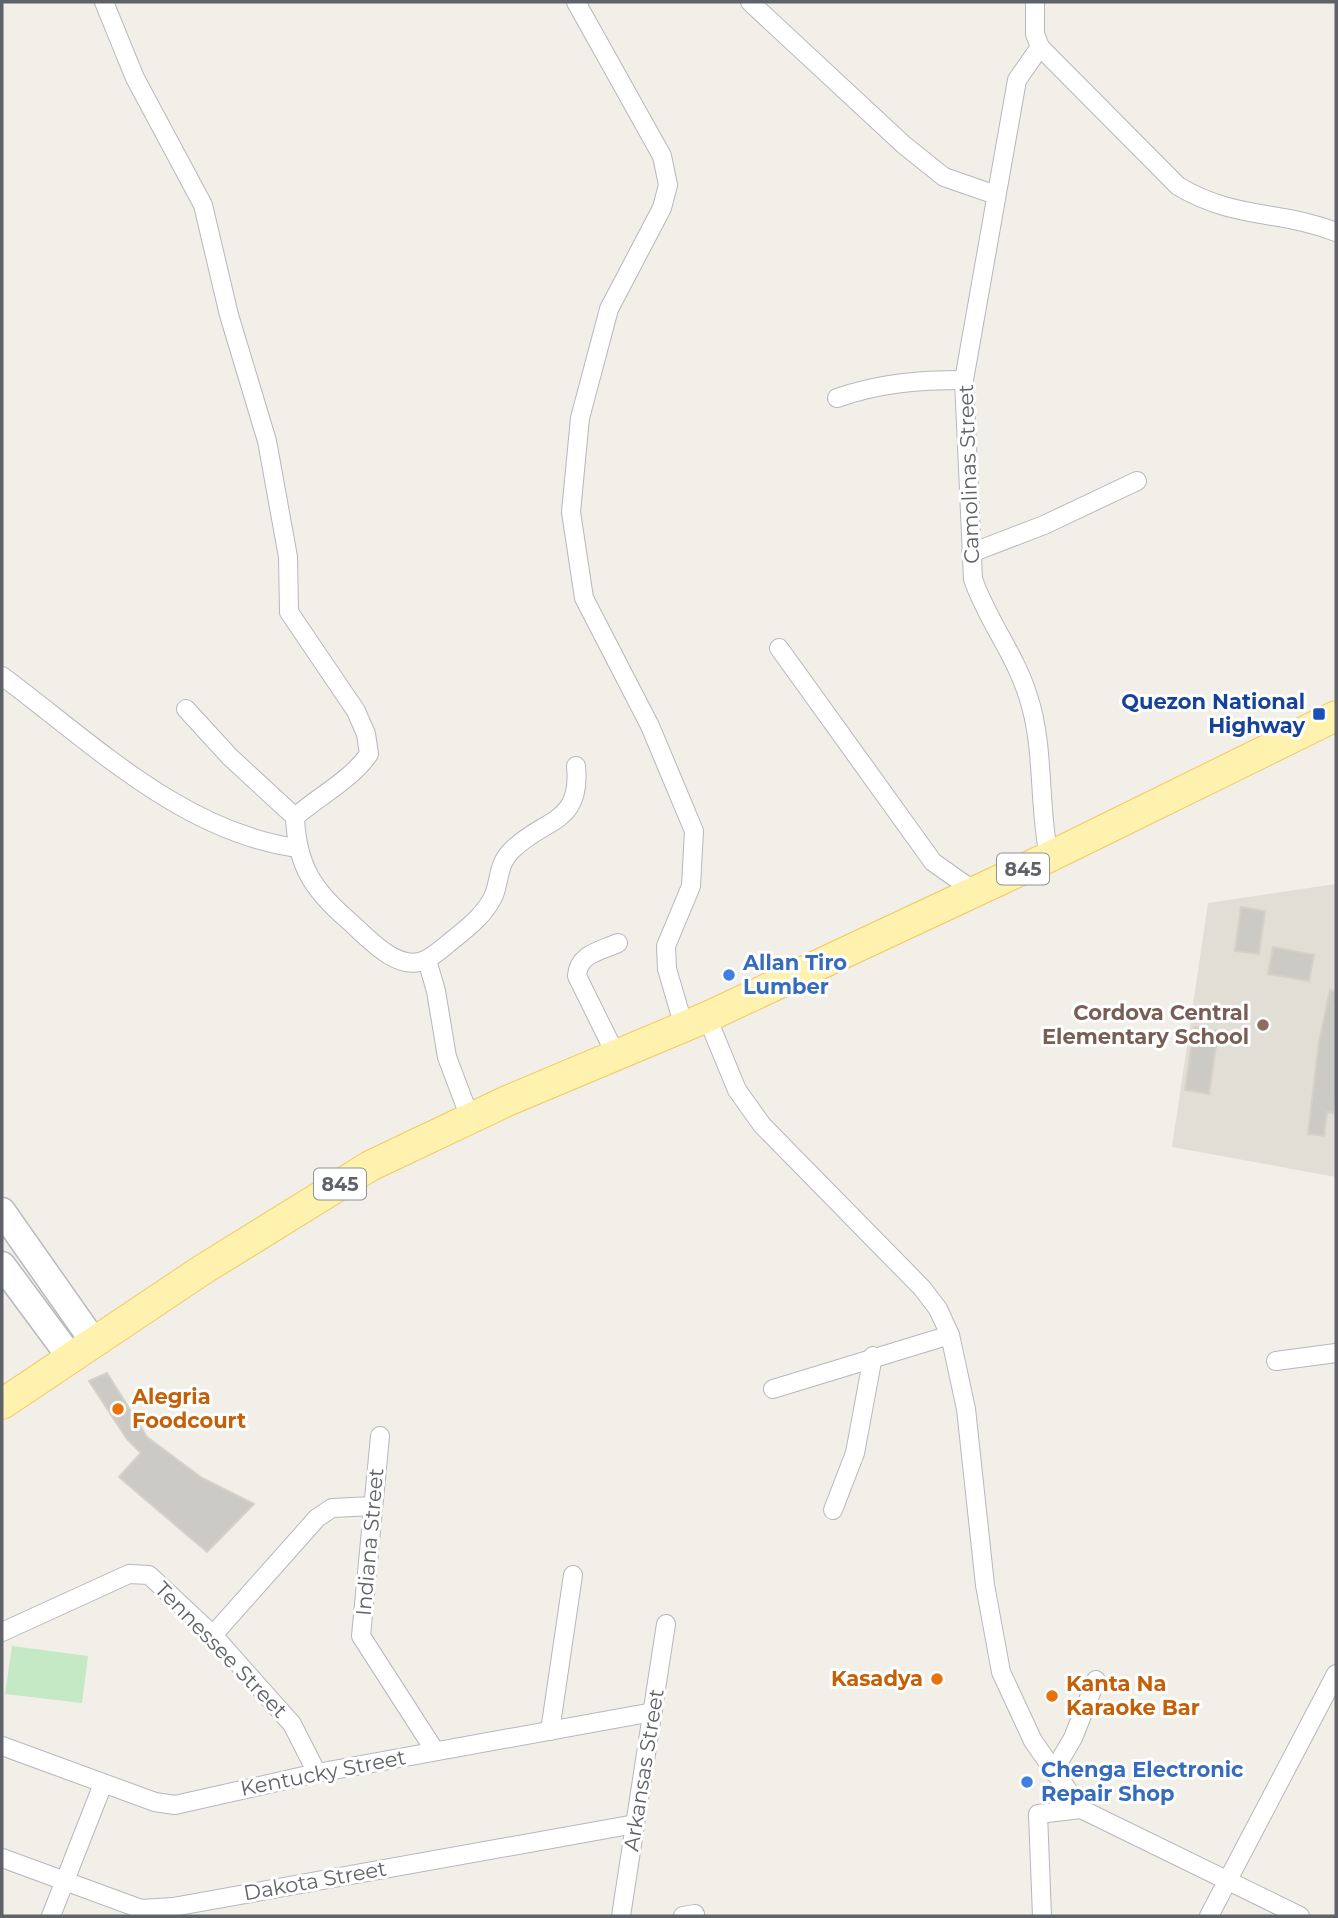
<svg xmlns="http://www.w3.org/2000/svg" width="1338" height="1918" font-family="Montserrat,sans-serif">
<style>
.education{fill:#e1ded6}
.green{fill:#c5e8c5}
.building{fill:#cccac5;stroke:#d6d1c6;stroke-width:2}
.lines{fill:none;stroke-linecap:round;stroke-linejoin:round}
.street-casing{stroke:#b5b8bc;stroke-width:20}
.secondary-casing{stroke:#b6babf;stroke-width:29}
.primary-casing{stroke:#f2c960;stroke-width:32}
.street{stroke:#fff;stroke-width:18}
.secondary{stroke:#fff;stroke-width:26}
.primary{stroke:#fff2af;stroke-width:30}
.transit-dot{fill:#1a4fb4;stroke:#fff;stroke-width:2.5}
.shop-dot{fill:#3f7fe0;stroke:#fff;stroke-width:2.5}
.education-dot{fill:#8d6e63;stroke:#fff;stroke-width:2.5}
.food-dot{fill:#e8710a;stroke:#fff;stroke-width:2.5}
.labels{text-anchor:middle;stroke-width:6;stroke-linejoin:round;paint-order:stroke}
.shield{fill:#fff;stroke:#8f9295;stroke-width:2}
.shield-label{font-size:19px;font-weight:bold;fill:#5f6368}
.street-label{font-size:21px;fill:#5f6368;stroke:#fff}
.transit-label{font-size:21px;font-weight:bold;fill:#164399;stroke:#fff;text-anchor:end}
.shop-label{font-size:21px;font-weight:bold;fill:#366cbe;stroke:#fff;text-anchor:start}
.education-label{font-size:21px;font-weight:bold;fill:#785e54;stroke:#fff;text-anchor:end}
.food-label{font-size:21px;font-weight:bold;fill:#c56008;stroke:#fff;text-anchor:start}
</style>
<rect width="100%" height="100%" fill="#f1efe8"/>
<path class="education" d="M1336 884V1177L1172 1147 1208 903Z"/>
<path class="green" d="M12 1646 88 1656 82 1703 5 1694Z"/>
<g class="building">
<path d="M1241 907 1265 911 1259 954 1235 951Z"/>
<path d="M1273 947 1314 955 1309 981 1268 974Z"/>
<path d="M1330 990 1336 991V1096L1334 1113 1327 1112 1324 1136 1308 1134 1319 1042Z"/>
<path d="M1194 1027 1218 1031 1209 1094 1185 1090Z"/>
<path d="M107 1373 147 1437 202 1478 254 1504 207 1552 119 1477 141 1453 127 1439 89 1381Z"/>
</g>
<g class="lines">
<defs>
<g id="street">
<path d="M104 2 135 78 203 205 229 315 267 441 288 557 289 612 356 711 366 734 369 754C351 780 319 796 295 817 297 866 313 890 349 921 367 937 398 973 425 960 436 955 446 945 455 938 470 926 486 913 494 895 500 879 498 864 511 851 543 818 582 825 576 766"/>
<path d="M576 2 662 156 668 185 662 208 609 309 580 418 571 512 584 598 650 726 694 831 691 886 666 946 667 969 684 1027"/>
<path d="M750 2 904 145 944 177 996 195"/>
<path d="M1035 2V34L1040 47 1178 186C1235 220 1280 210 1336 232"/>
<path d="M1040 47 1017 80 964 380 973 579C987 620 1015 654 1028 696 1045 747 1038 804 1049 857"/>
<path d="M837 398C880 383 919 380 964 380"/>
<path d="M971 553 1044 525 1137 481"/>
<path d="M779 648 933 862 974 891"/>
<path d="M2 676C91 742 182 832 297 848"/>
<path d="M186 709 230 757 295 817"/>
<path d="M427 960 436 991 447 1057 470 1118"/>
<path d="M707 1017 737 1090 762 1125 922 1288 938 1309 950 1335 966 1409 985 1585 1001 1672 1033 1741 1081 1809 1300 1916"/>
<path d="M616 1055 577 976C578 954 600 951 618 943"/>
<path d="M1276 1361 1336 1353"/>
<path d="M773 1389 950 1335"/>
<path d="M380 1436 361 1636 435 1751"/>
<path d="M833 1510 855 1453 873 1356"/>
<path d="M2 1632 129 1574 149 1575 213 1635 292 1724 317 1773"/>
<path d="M213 1635 317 1518 332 1508 373 1506"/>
<path d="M550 1731 573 1575"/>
<path d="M2 1746 155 1802 175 1805 317 1773 653 1712"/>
<path d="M1053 1772 1073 1738 1096 1680"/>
<path d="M2 1858 141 1909 173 1907 635 1824"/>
<path d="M51 1916 103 1784"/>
<path d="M621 1916 666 1624"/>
<path d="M683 1916 695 1914"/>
<path d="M1042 1916 1038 1814 1081 1809"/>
<path d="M1209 1916 1336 1674"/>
</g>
<g id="secondary">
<path d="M2 1211 94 1342"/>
<path d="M2 1265 71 1358"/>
</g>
<path id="primary" d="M2 1404 202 1270 370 1166 507 1101 707 1017 1049 857 1336 716"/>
</defs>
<use href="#street" class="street-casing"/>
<use href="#secondary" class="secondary-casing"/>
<use href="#primary" class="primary-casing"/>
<use href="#street" class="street"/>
<use href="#secondary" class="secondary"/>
<use href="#primary" class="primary"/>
</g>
<rect class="transit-dot" x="1312" y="707" width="14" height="14" rx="3.5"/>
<g class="shop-dot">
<circle cx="729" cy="975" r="7"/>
<circle cx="1027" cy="1782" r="7"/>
</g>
<circle class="education-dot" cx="1263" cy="1025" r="7"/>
<g class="food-dot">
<circle cx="118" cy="1409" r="7"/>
<circle cx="937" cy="1679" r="7"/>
<circle cx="1052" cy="1696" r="7"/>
</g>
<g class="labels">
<g class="shield">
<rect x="997" y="853.5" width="52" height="31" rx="5"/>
<rect x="314" y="1168.5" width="52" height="31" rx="5"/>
</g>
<g class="shield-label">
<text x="1023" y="876">845</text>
<text x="340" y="1191">845</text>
</g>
<g class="street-label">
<text transform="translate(969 474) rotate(-92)" y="7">Camolinas Street</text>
<text transform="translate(370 1542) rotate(-85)" y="7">Indiana Street</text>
<text transform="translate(221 1650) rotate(46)" y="7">Tennessee Street</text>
<text transform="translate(644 1770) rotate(-81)" y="7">Arkansas Street</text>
<text transform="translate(323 1773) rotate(-11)" y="7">Kentucky Street</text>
<text transform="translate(315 1881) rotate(-10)" y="7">Dakota Street</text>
</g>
<g class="transit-label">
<text x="1305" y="709">Quezon National<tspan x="1305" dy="24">Highway</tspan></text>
</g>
<g class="shop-label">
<text x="743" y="970">Allan Tiro<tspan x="743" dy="24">Lumber</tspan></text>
<text x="1041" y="1777">Chenga Electronic<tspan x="1041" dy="24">Repair Shop</tspan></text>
</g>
<g class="education-label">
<text x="1249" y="1020">Cordova Central<tspan x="1249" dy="24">Elementary School</tspan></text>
</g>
<g class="food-label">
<text x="132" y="1404">Alegria<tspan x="132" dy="24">Foodcourt</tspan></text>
<text x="923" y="1686" text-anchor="end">Kasadya</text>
<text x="1066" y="1691">Kanta Na<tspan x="1066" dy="24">Karaoke Bar</tspan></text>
</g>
</g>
<rect width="1338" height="1918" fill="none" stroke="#5f6368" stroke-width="7"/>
</svg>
